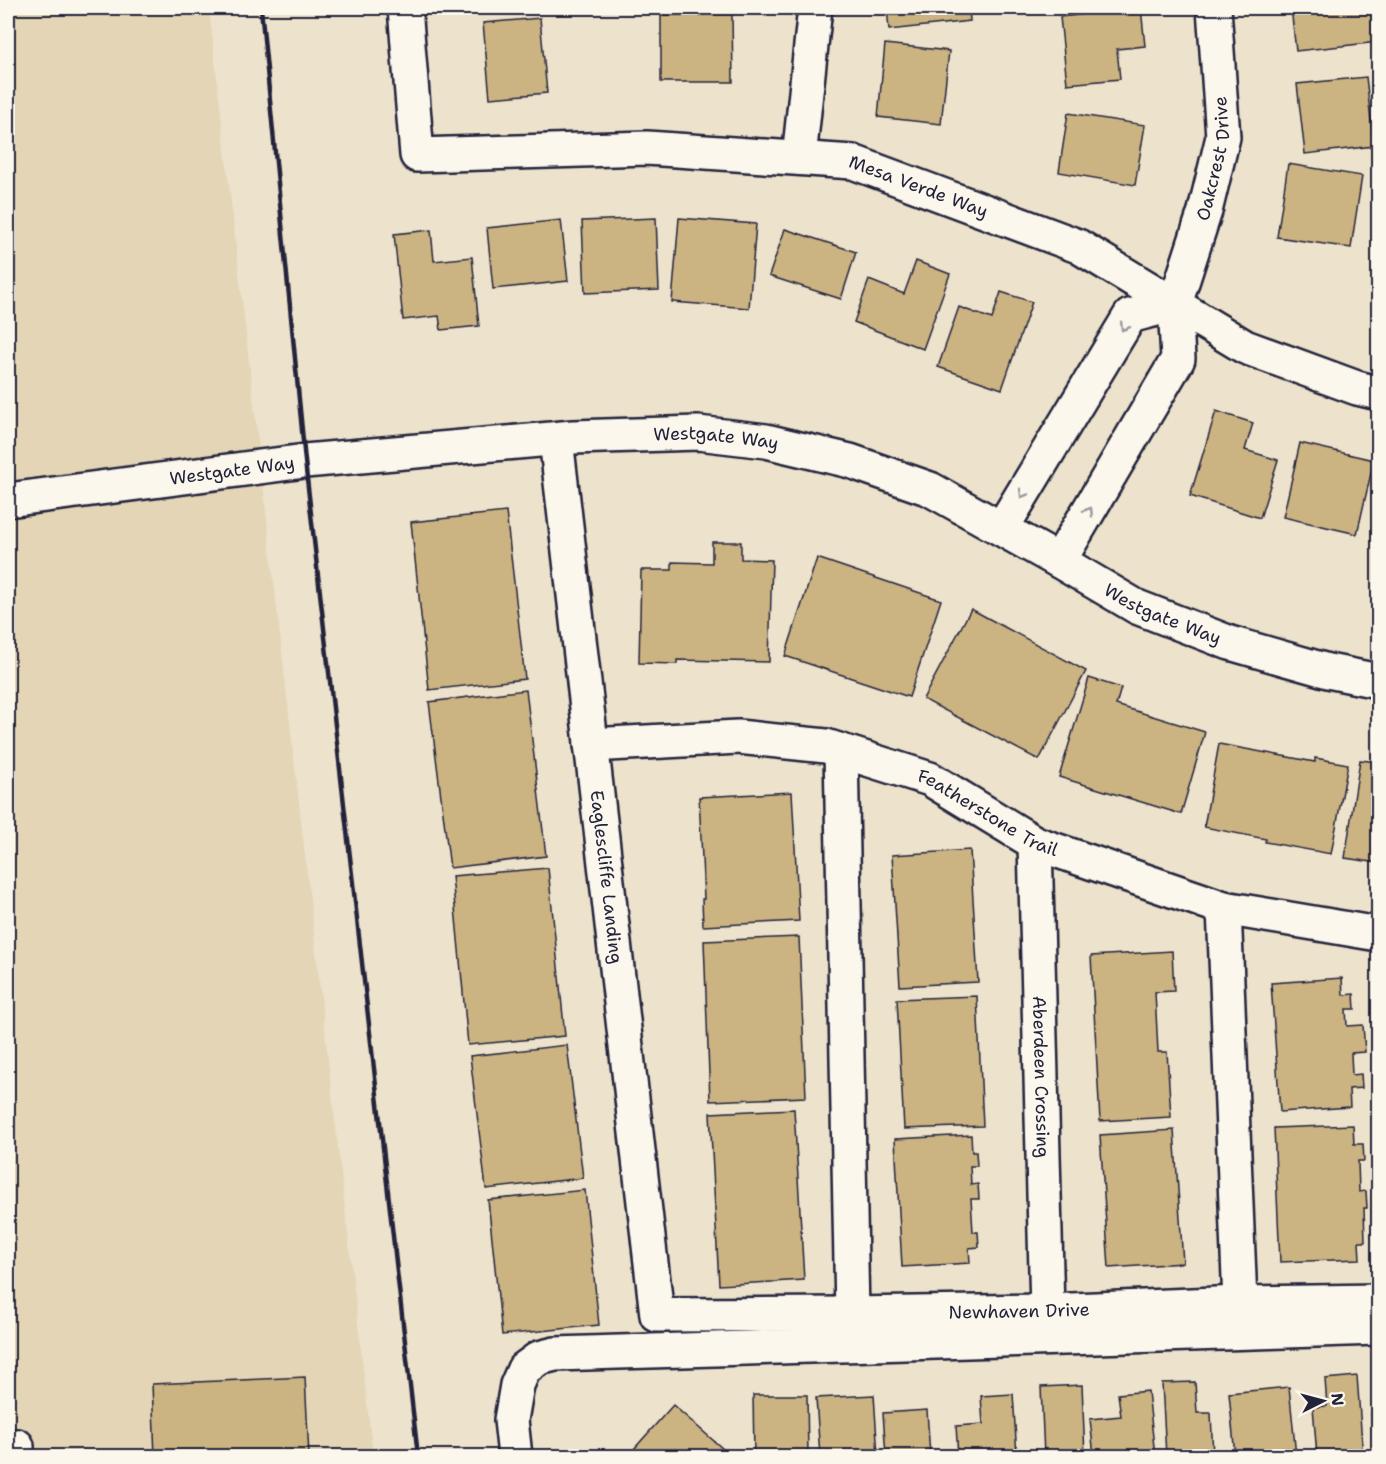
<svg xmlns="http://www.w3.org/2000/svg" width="1386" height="1464" font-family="'Shantell Sans',sans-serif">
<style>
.built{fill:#e3d5b6}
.building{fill:#cbb382;stroke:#22223b;stroke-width:1.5}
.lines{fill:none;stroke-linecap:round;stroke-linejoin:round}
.minor-casing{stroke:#22223b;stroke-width:38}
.minor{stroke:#fbf7ec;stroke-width:33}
.rail{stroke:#22223b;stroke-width:4.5}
.oneway{stroke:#99979c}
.labels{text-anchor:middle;stroke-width:5;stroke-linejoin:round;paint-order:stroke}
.street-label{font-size:18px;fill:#22223b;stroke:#fbf7ec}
</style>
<rect width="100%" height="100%" fill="#ede3cc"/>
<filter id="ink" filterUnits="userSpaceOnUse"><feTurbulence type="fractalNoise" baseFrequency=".0167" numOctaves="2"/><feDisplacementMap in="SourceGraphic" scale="12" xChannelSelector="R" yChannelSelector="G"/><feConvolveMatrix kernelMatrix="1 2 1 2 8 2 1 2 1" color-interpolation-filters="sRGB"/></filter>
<g filter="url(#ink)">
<path class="built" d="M8 8H209L373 1456H8Z"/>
<g class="building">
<path d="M887 8H969L970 21 889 30Z"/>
<path d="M1141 8 1145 46 1117 49 1120 79 1067 84 1060 17Z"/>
<path d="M1291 8H1376L1378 42 1296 51Z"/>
<path d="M732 14 733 82H661V15Z"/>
<path d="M540 18 547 93 490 98 483 23Z"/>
<path d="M885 44 949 51 941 124 878 117Z"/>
<path d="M1366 77 1374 146 1305 154 1297 84Z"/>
<path d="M1068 113 1145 125 1135 185 1059 172Z"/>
<path d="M1288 164 1362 176 1351 248 1277 237Z"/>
<path d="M656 218 659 290 585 293 582 221Z"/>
<path d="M679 218 756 224 749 308 672 302Z"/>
<path d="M561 220 568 281 493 289 487 228Z"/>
<path d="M785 229 856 252 841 299 769 276Z"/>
<path d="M431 230 434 261 472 257 479 326 441 330 439 316 403 320 394 234Z"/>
<path d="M916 261 950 274 923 349 854 322 869 280 904 294Z"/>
<path d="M1001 292 1032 302 1002 389 938 367 959 307 992 319Z"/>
<path d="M1216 411 1253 423 1245 450 1278 460 1260 518 1190 496Z"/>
<path d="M1300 443 1374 460 1357 534 1283 517Z"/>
<path d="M506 512 525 679 429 690 411 522Z"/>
<path d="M712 542H741V559L772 560 769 662 677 660V664L639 663 641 570H672V562L712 563Z"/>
<path d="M817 558 941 600 909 697 785 656Z"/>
<path d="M971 609 1086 671 1039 760 923 699Z"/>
<path d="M1089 678 1121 688 1116 705 1205 732 1181 814 1059 777Z"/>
<path d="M526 690 546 856 450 868 429 702Z"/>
<path d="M1219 744 1315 762V758L1348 764 1331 854 1265 842 1266 839 1204 827Z"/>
<path d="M1360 760 1378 762V863L1345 858Z"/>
<path d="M792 792 799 921 703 926 702 899H704L699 797Z"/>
<path d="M970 850 978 982 900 986 892 855Z"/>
<path d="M548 868 565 1036 468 1045 452 876Z"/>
<path d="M799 937 806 1097 710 1101 704 941Z"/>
<path d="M1172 951 1174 991 1155 992 1158 1052H1167L1171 1117 1100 1121 1091 956Z"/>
<path d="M1342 978 1343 995 1354 994 1355 1009H1346L1347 1026 1363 1025 1365 1052 1351 1053 1352 1075 1361 1074 1362 1088 1349 1089 1350 1107 1280 1112 1271 983Z"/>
<path d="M977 996 983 1126 904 1129 897 999Z"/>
<path d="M567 1045 583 1178 486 1189 470 1056Z"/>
<path d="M794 1109 804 1280 719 1285 710 1113Z"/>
<path d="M1353 1125 1354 1144H1363L1364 1161H1358L1359 1192 1366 1191 1367 1208H1364L1365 1242H1359L1360 1259 1280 1262 1274 1128Z"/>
<path d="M1174 1130 1183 1263 1109 1268 1100 1135Z"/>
<path d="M971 1135 972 1152H976L977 1166H970L971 1185 978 1184 979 1199H971L973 1232H978L979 1247 969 1248 970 1263 902 1267 895 1139Z"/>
<path d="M585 1190 599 1325 502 1335 488 1200Z"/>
<path d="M1357 1376 1363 1456H1317L1313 1407 1327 1406 1325 1379Z"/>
<path d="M305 1377 309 1456H155L152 1384Z"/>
<path d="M1195 1382 1197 1413H1211L1213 1456H1166L1162 1383Z"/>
<path d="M1082 1385 1085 1456H1044L1041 1387Z"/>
<path d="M1289 1387 1296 1456H1235L1229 1393Z"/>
<path d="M1148 1391 1155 1456H1094L1090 1419 1121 1416 1118 1394Z"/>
<path d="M1013 1394 1017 1456H958L956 1426 983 1424 981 1396Z"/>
<path d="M753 1395H807L808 1456H754Z"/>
<path d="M874 1395 878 1456H820L816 1398Z"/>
<path d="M673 1405 731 1456H642L634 1449Z"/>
<path d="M927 1410 930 1456H886L883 1413Z"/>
<path d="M1378 1411V1456H1373L1371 1412Z"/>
</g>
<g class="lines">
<defs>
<g id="minor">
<path id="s1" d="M405 8 417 155 647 148 853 162 1078 246 1245 347 1357 388 1378 393"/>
<path d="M799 158 815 8"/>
<path id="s2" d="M556 439 657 1315 852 1314 1047 1311 1240 1303 1378 1301"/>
<path id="s3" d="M8 500 305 461 573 437 698 433 766 441 850 461 930 489 1059 561 1137 607 1230 643 1328 671 1378 681"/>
<path d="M1002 528 1130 316 1175 304"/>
<path id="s4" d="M1059 561 1178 359 1175 304 1205 211 1223 137 1214 8"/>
<path id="s5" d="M591 745 738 737 826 746 930 779 1035 843 1224 908 1378 934"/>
<path d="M841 751 852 1314"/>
<path id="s6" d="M1035 843 1047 1311"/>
<path d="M1224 908 1240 1303"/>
<path d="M17 1446V1456"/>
<path d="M515 1456 511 1420 517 1385 524 1369 539 1358 555 1354 1378 1328"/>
</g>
</defs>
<use href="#minor" class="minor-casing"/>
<use href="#minor" class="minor"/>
<path class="rail" d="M261 8 305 461 418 1456"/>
</g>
<defs><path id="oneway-chevron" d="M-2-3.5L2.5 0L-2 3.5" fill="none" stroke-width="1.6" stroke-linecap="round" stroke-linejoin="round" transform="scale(1.5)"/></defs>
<g class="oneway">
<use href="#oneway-chevron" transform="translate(1124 327) rotate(121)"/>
<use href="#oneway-chevron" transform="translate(1023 494) rotate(121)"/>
<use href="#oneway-chevron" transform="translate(1089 511) rotate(-59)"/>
</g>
</g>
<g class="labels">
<g class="street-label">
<text dy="6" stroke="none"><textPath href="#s4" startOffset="441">Oakcrest Drive</textPath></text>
<text dy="6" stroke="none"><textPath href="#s1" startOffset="654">Mesa Verde Way</textPath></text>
<text dy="6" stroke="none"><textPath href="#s3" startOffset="712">Westgate Way</textPath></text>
<text dy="6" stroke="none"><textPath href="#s3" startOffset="226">Westgate Way</textPath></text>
<text dy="6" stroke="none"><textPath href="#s3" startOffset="1198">Westgate Way</textPath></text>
<text dy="6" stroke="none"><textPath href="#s5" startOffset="412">Featherstone Trail</textPath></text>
<text dy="6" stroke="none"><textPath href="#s2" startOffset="441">Eaglescliffe Landing</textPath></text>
<text dy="6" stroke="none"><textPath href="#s6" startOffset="234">Aberdeen Crossing</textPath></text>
<text dy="6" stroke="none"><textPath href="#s2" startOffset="1244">Newhaven Drive</textPath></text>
</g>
</g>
<rect width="1386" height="1464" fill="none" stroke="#fbf7ec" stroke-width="30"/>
<rect x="15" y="15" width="1356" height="1434" fill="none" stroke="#22223b" stroke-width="2" filter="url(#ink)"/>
<g transform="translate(1323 1401) rotate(84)" stroke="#fbf7ec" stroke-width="4.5" paint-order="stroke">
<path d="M0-4.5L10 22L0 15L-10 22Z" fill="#22223b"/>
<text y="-9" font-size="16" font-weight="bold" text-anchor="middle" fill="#22223b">N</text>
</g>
</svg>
